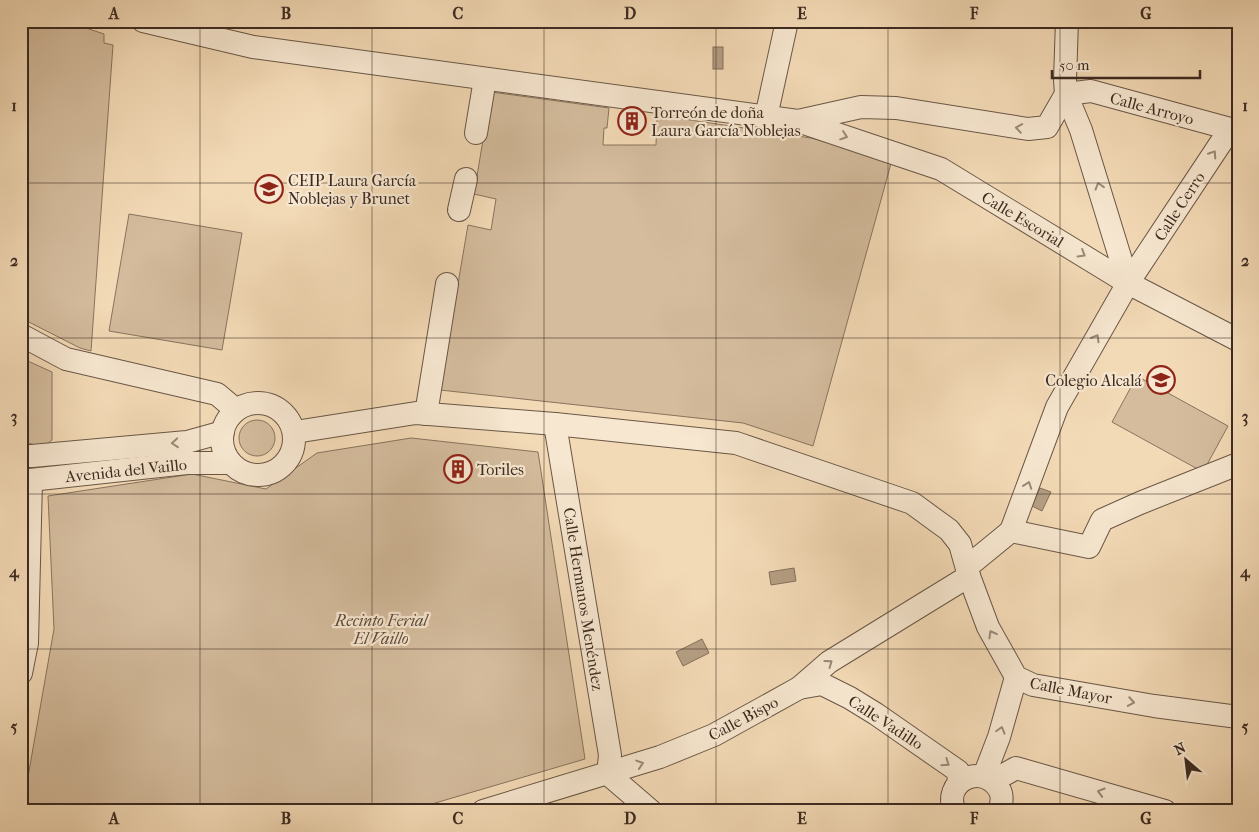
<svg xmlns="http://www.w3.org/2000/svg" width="1259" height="832" font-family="'IM FELL French Canon',serif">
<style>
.green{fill:#d4bc9d;stroke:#88745f}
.water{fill:#b59e83;stroke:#85705c}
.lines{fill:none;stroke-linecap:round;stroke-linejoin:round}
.street-casing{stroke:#6a5746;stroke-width:24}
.street{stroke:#f7e7d0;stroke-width:22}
.oneway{stroke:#9a8978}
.grid{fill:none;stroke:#3d2b21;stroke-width:1;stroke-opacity:0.55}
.labels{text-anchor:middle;stroke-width:4.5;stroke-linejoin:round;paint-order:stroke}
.street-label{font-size:16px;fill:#3d2b21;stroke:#f7e7d0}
.poi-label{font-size:16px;fill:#3d2b21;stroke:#f7e7d0;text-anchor:start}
.park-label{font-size:16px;font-style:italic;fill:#5b483a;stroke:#f7e7d0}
.neatline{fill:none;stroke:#3d2b21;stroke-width:2}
.grid-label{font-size:16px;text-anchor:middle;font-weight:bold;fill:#3d2b21}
</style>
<rect width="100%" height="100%" fill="#f3dab6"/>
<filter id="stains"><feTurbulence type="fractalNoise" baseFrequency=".004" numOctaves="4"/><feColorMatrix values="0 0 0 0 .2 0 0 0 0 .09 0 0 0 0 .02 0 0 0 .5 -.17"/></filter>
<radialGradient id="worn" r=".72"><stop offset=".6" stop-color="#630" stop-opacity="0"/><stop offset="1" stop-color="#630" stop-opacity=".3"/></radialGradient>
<g class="green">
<path d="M21 21H65L104 34V43L113 45 91 351 80 348 21 318Z"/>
<path d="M491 92 609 108 607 128H604L603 145H656L657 115 811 138 892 160 813 446 743 423 440 390 468 225 491 230 496 199 474 194Z"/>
<path d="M129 214 242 233 222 350 109 331Z"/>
<path d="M21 358 52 372V440C43 449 32 444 21 441Z"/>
<path d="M1137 376 1228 426 1203 472 1112 422Z"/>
<circle cx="257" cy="438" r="18"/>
<path d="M411 438 538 452 585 759 408 811H22L54 629 48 496 192 474 266 489 317 453Z"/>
</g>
<g class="water">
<rect x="713" y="47" width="10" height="22"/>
<path d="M1040 488 1051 492 1042 511 1032 506Z"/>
<path d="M794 568 796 581 771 585 769 572Z"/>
<path d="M702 639 709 653 683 666 676 652Z"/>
</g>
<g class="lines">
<defs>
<g id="street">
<path d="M143 21 253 47 798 121 861 107 896 108 1028 129 1047 127 1066 94"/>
<path d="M1067 21 1065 80 1066 94 1081 130 1128 283"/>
<path d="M1066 94 1091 91 1238 131"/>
<path d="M766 117 787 21"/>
<path d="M798 121 941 169 1128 283 1238 340"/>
<path d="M476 133 485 79"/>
<path d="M459 210 466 179"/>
<path d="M21 335 66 359 217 394 236 410"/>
<circle cx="258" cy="439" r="36"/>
<path d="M426 414 447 284"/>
<path d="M555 424 610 755 608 774 651 811"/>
<path d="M295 432 416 413 555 424 736 443 912 503 949 530 960 544 969 576 829 662 799 688 714 735 660 757 483 811"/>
<path d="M21 456H32L187 442 223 432"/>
<path d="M21 481 187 463H230"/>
<path d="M1011 531 1057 407 1128 283 1230 129"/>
<path d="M1011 531 1089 547 1102 520 1140 503 1238 464"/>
<path d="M967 567 1011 531"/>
<path d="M969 576 988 627 1016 677 1033 685 1154 706 1238 717"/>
<path d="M21 673 27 643 31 480"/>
<path d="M799 688 822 684 850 698 876 714 958 771 959 783"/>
<path d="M984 776 999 737 1016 677"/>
<path d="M993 781 1016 768 1165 811"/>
<path d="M955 811C941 783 981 761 999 789 1003 795 1002 804 999 811"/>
</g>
</defs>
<use href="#street" class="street-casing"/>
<use href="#street" class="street"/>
</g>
<defs><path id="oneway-chevron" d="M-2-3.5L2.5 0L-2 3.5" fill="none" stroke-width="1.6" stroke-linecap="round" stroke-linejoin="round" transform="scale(1.25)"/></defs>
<g class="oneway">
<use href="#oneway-chevron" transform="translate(1019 128) rotate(-171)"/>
<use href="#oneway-chevron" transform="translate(844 136) rotate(19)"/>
<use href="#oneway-chevron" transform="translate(1213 154) rotate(-57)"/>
<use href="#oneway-chevron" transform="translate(1099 186) rotate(-107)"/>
<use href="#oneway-chevron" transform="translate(1082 254) rotate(31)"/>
<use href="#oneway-chevron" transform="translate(1096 338) rotate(-60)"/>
<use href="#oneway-chevron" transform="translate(175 443) rotate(175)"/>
<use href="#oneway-chevron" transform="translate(1028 485) rotate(-70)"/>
<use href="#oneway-chevron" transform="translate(992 634) rotate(-119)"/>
<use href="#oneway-chevron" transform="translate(829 663) rotate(-36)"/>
<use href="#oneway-chevron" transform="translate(1131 702) rotate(10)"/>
<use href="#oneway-chevron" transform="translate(1001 730) rotate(-74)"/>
<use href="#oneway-chevron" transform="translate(946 763) rotate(35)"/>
<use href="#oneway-chevron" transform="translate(640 764) rotate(-18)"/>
<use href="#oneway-chevron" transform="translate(1101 792) rotate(-164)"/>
</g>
<path class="grid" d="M200 21V811M372 21V811M544 21V811M716 21V811M888 21V811M1060 21V811M21 183H1238M21 338H1238M21 494H1238M21 649H1238"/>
<defs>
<symbol id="building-ring" viewBox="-11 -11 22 22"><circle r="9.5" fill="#f7e7d0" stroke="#8f2418" stroke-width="1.5"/><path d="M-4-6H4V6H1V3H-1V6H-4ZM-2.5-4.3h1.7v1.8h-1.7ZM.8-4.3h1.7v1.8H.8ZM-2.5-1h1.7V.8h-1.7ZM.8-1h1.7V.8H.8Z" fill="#8f2418"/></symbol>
<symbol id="school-ring" viewBox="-11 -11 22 22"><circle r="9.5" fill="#f7e7d0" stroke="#8f2418" stroke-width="1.5"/><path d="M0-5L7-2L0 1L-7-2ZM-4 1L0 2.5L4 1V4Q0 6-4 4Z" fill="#8f2418"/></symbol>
</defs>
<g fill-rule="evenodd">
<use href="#building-ring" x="616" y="105" width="32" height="32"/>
<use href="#school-ring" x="253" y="173" width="32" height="32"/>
<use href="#school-ring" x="1145" y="364" width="32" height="32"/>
<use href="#building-ring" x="442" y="453" width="32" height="32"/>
</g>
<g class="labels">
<g class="street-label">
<text transform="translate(1152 108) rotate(15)" y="6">Calle Arroyo</text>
<text transform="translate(1179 206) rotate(-57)" y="6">Calle Cerro</text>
<text transform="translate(1023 219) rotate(31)" y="6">Calle Escorial</text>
<text transform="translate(126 470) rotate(-6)" y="6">Avenida del Vaillo</text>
<text transform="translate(584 599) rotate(81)" y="6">Calle Hermanos Menéndez</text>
<text transform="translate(1071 690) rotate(11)" y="6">Calle Mayor</text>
<text transform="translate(743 718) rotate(-28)" y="6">Calle Bispo</text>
<text transform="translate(886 722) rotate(33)" y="6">Calle Vadillo</text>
</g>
<g class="poi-label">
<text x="651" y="118">Torreón de doña<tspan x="651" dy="18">Laura García Noblejas</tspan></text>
<text x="288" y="186">CEIP Laura García<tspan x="288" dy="18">Noblejas y Brunet</tspan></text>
<text x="1142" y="386" text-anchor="end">Colegio Alcalá</text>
<text x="477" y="475">Toriles</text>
</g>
<g class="park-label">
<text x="381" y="626">Recinto Ferial<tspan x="381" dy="18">El Vaillo</tspan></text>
</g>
</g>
<rect width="1259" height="832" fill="none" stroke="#f3dab6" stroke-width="55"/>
<g transform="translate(1186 760) rotate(332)" stroke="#f7e7d0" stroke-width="4" paint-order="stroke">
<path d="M0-4L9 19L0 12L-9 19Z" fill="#3d2b21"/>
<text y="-8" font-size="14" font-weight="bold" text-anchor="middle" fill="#3d2b21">N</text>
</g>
<path d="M1052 70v8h148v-8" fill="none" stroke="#3d2b21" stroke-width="2.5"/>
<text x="1059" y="70" font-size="15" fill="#3d2b21" stroke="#f7e7d0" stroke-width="4" paint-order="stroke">50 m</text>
<rect x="28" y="28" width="1204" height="776" class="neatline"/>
<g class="grid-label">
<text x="114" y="19">A</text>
<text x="286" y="19">B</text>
<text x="458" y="19">C</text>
<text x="630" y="19">D</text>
<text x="802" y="19">E</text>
<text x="974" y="19">F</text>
<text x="1146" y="19">G</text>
<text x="14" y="111">1</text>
<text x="1245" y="111">1</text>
<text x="14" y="266">2</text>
<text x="1245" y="266">2</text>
<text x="14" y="422">3</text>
<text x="1245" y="422">3</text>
<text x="14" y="577">4</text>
<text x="1245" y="577">4</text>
<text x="14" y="732">5</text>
<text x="1245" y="732">5</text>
<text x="114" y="824">A</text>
<text x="286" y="824">B</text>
<text x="458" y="824">C</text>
<text x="630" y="824">D</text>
<text x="802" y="824">E</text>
<text x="974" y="824">F</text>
<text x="1146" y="824">G</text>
</g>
<rect width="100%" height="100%" filter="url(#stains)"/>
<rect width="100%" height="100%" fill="url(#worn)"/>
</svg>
